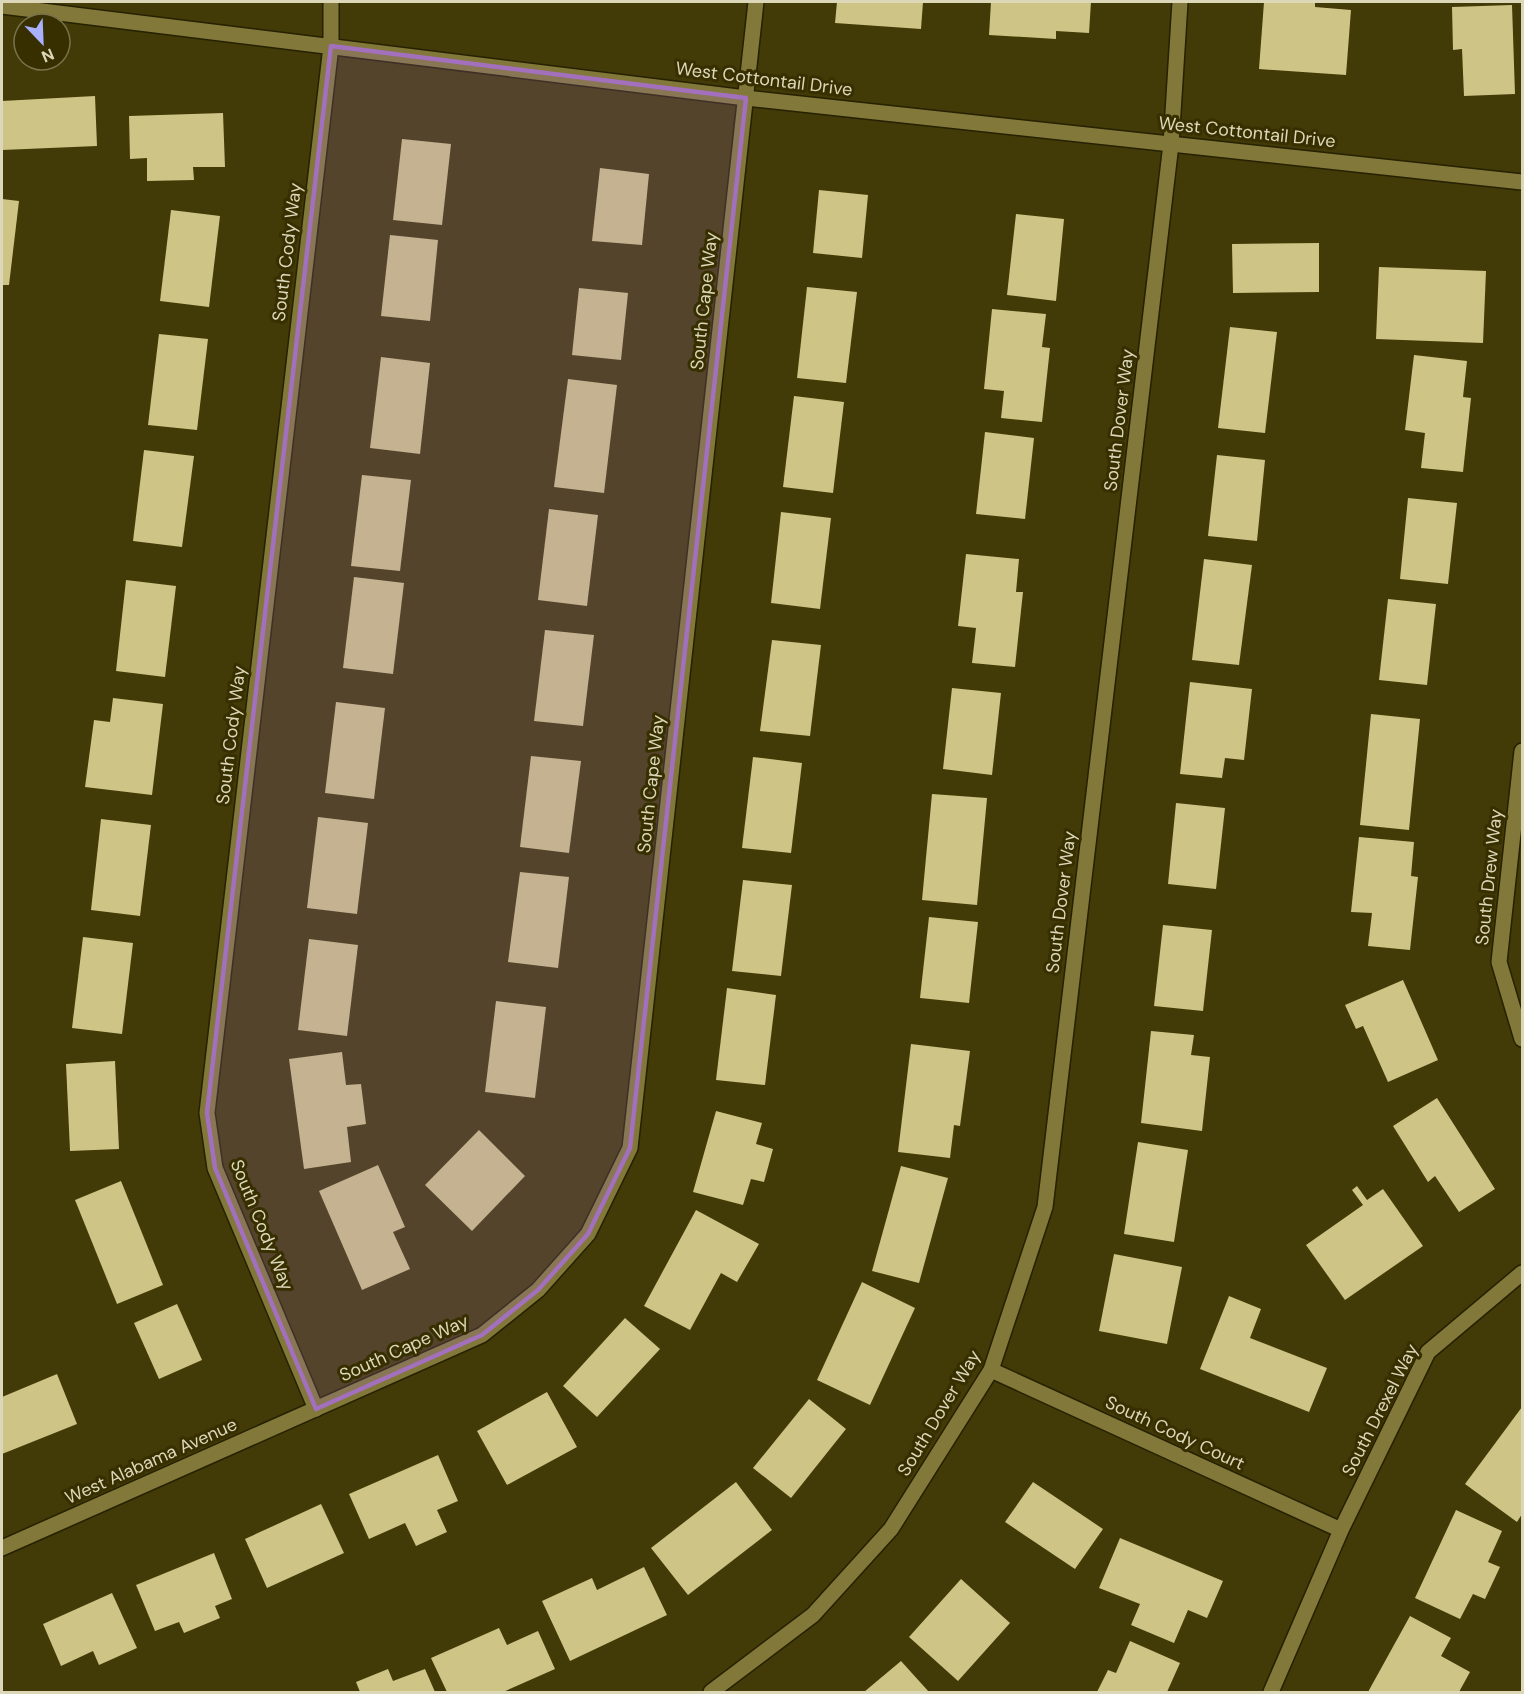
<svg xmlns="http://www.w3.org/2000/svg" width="1524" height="1694" font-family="'DM Sans',sans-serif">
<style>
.building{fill:#cec485}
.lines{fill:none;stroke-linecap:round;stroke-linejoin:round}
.minor-casing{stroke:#262101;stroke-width:18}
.minor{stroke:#82783a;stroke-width:15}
.marked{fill:#a270bc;fill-opacity:0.2;stroke:#a270bc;stroke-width:4.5;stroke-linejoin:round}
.labels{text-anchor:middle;stroke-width:6;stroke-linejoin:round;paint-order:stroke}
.street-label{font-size:18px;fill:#dcd7b8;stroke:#372f00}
</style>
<rect width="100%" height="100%" fill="#423a07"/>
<g class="building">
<path d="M837 2H923L921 29 835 23Z"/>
<path d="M991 2H1091L1089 33 1056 31V39L989 35Z"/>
<path d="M1264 2H1315V7L1351 10 1346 75 1259 69Z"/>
<path d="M1512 5 1515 94 1464 96 1462 49 1453 50 1452 7Z"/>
<path d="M95 96 97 146 2 150V101Z"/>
<path d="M223 113 225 167H193L194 180 147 181V158L130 159 129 116Z"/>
<path d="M402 139 451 144 442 225 393 220Z"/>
<path d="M600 168 649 174 642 245 592 241Z"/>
<path d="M819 190 868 195 862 258 813 253Z"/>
<path d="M2 199 19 201 9 285H2Z"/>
<path d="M171 210 220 216 209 307 160 301Z"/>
<path d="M1016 214 1064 219 1056 301 1007 295Z"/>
<path d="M390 235 438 240 430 321 381 316Z"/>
<path d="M1319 243V292L1233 293 1232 244Z"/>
<path d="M1379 267 1486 271 1483 343 1376 339Z"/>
<path d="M807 287 857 292 846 383 797 378Z"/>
<path d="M579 288 628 293 621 360 572 355Z"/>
<path d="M992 309 1046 314 1042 347 1050 348 1042 422 1001 418 1004 391 984 389Z"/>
<path d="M1230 327 1277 332 1265 433 1218 428Z"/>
<path d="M159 334 208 339 197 430 148 425Z"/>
<path d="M1414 355 1467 361 1463 397 1471 398 1463 472 1421 468 1425 433 1405 430Z"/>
<path d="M381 357 430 363 420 454 370 448Z"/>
<path d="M568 379 617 385 604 493 554 487Z"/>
<path d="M794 396 844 402 833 493 783 487Z"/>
<path d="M985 432 1034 438 1025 519 976 514Z"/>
<path d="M144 450 194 456 182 547 133 541Z"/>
<path d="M1217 455 1265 460 1257 541 1208 536Z"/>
<path d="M362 475 411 480 400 571 351 566Z"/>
<path d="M1408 498 1457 503 1448 584 1400 579Z"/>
<path d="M549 509 598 515 587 606 538 600Z"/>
<path d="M781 512 831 518 820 609 771 603Z"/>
<path d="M966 554 1019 559 1016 592H1023L1015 667 972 663 976 628 958 626Z"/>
<path d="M1204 559 1252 565 1239 665 1192 660Z"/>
<path d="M354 577 404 583 393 674 343 668Z"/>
<path d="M126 580 176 586 165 677 116 671Z"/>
<path d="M1388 599 1436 604 1427 685 1379 680Z"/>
<path d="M545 630 594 635 583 726 534 721Z"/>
<path d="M772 640 821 645 810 736 760 731Z"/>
<path d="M1190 682 1252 689 1244 760 1225 758 1222 778 1180 774Z"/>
<path d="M952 688 1001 693 992 775 943 769Z"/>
<path d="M113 698 163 704 152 795 85 787 94 720 110 722Z"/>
<path d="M336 702 385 708 374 799 325 793Z"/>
<path d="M1371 714 1420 719 1409 830 1360 825Z"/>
<path d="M531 756 581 761 569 853 520 847Z"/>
<path d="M753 757 802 763 791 853 742 848Z"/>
<path d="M932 794 987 798 977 905 922 900Z"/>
<path d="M1176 803 1225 808 1216 889 1168 884Z"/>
<path d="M318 817 368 823 357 914 307 908Z"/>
<path d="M101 819 151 825 140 916 91 910Z"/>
<path d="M1359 837 1414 842 1411 876 1418 877 1410 950 1368 946 1372 913 1351 912Z"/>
<path d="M520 872 569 877 558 968 508 962Z"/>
<path d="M743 880 792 885 781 976 732 971Z"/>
<path d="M929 917 978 922 969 1003 920 998Z"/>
<path d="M1163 925 1212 930 1203 1011 1154 1006Z"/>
<path d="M83 937 133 943 122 1034 72 1028Z"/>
<path d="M309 939 358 945 347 1036 298 1030Z"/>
<path d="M1403 980 1438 1060 1388 1082 1363 1026 1356 1029 1345 1005Z"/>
<path d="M727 988 776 995 765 1085 716 1080Z"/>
<path d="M496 1001 546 1007 535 1098 485 1092Z"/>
<path d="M1151 1031 1194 1035 1191 1055 1210 1057 1202 1131 1141 1123Z"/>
<path d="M911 1044 970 1051 960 1126 954 1125 950 1158 898 1152Z"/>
<path d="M342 1052 346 1085 361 1084 366 1124 347 1127 351 1162 304 1169 289 1059Z"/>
<path d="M115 1061 119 1149 70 1151 66 1064Z"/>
<path d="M1437 1098 1495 1189 1459 1212 1435 1176 1428 1182 1393 1126Z"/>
<path d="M716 1111 762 1123 756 1144 773 1149 764 1182 751 1179 743 1205 693 1192Z"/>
<path d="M479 1130 525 1176 472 1231 425 1185Z"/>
<path d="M1138 1142 1188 1150 1174 1242 1124 1234Z"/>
<path d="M378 1165 405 1227 393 1232 410 1269 362 1290 319 1191Z"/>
<path d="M901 1166 948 1178 919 1283 872 1271Z"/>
<path d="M121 1181 163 1285 117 1304 75 1200Z"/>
<path d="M1357 1186 1367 1200 1383 1189 1423 1246 1345 1300 1306 1245 1363 1205 1352 1190Z"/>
<path d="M696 1210 759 1244 737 1282 721 1273 690 1330 644 1306Z"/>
<path d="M1114 1254 1182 1267 1167 1344 1099 1331Z"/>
<path d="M862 1282 915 1308 870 1405 817 1380Z"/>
<path d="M1229 1296 1261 1309 1250 1338 1327 1368 1309 1412 1200 1369Z"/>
<path d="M177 1304 202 1360 159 1379 134 1323Z"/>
<path d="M625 1318 660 1349 597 1417 563 1386Z"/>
<path d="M57 1374 77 1424 2 1454V1397Z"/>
<path d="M547 1392 577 1447 507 1485 477 1431Z"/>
<path d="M809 1399 846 1429 791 1498 753 1468Z"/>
<path d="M1522 1407V1514L1517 1522 1465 1484Z"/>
<path d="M438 1455 458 1501 437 1510 447 1532 416 1546 405 1523 369 1539 349 1494Z"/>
<path d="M736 1482 772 1530 688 1595 651 1548Z"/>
<path d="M1033 1482 1103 1529 1075 1569 1005 1522Z"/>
<path d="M321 1504 344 1553 267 1588 245 1539Z"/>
<path d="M1456 1510 1502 1531 1488 1562 1500 1567 1485 1599 1473 1594 1460 1619 1415 1598Z"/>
<path d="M1120 1538 1223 1581 1207 1618 1188 1610 1174 1643 1131 1625 1140 1604 1099 1588Z"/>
<path d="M214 1553 232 1599 215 1606 220 1618 184 1633 179 1622 155 1631 136 1585Z"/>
<path d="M644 1567 667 1615 570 1661 542 1601 592 1578 597 1590Z"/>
<path d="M961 1579 1010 1623 958 1681 909 1637Z"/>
<path d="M112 1593 137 1648 99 1665 93 1651 61 1666 43 1624Z"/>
<path d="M1410 1616 1451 1638 1441 1656 1470 1672 1459 1692H1368Z"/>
<path d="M499 1628 507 1645 538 1631 555 1669 503 1692H447L431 1658Z"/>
<path d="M1130 1641 1180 1663 1167 1692H1097L1108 1670 1116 1673Z"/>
<path d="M901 1661 929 1692H864Z"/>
<path d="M388 1669 393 1681 425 1669 435 1692H360L356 1682Z"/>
</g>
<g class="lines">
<defs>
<g id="minor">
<path d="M2 6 746 98 1522 182"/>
<path d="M1522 751 1499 962 1522 1039"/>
<path d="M991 1370 1341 1530"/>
<path d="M316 1409 215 1168 207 1113 331 46V2"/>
<path d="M2 1548 482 1335 538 1290 588 1234 630 1148 756 2"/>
<path d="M711 1692 813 1615 891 1529 991 1370 1045 1207 1171 144 1180 2"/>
<path d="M1271 1692 1341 1530 1428 1352 1522 1273"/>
</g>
</defs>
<use href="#minor" class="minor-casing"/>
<use href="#minor" class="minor"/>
</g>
<path class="marked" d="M331 46 746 98 630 1148 588 1234 538 1290 482 1335 316 1409 215 1168 207 1113Z"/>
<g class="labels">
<g class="street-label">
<text transform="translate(764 79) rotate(7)" y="6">West Cottontail Drive</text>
<text transform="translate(1247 132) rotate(6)" y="6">West Cottontail Drive</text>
<text transform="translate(287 252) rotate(-83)" y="6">South Cody Way</text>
<text transform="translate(704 301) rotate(-84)" y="6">South Cape Way</text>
<text transform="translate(1119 420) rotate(-83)" y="6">South Dover Way</text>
<text transform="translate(231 735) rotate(-83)" y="6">South Cody Way</text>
<text transform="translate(651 784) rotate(-84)" y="6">South Cape Way</text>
<text transform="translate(1489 877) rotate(-84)" y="6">South Drew Way</text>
<text transform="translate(1061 902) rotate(-83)" y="6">South Dover Way</text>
<text transform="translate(262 1225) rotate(68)" y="6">South Cody Way</text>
<text transform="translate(404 1348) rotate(-24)" y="6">South Cape Way</text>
<text transform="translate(1380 1410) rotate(-63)" y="6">South Drexel Way</text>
<text transform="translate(939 1413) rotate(-59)" y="6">South Dover Way</text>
<text transform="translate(1175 1433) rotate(25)" y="6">South Cody Court</text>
<text transform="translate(151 1461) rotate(-24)" y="6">West Alabama Avenue</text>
</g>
</g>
<rect width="1524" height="1694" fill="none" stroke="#dcd7b8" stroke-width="6"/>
<g transform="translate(42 42) rotate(157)"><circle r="28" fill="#372f00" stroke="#79724a" stroke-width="1.5"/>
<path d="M0-4.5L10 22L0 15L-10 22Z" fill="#a9b0fc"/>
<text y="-9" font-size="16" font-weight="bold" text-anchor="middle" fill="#dcd7b8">N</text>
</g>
</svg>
